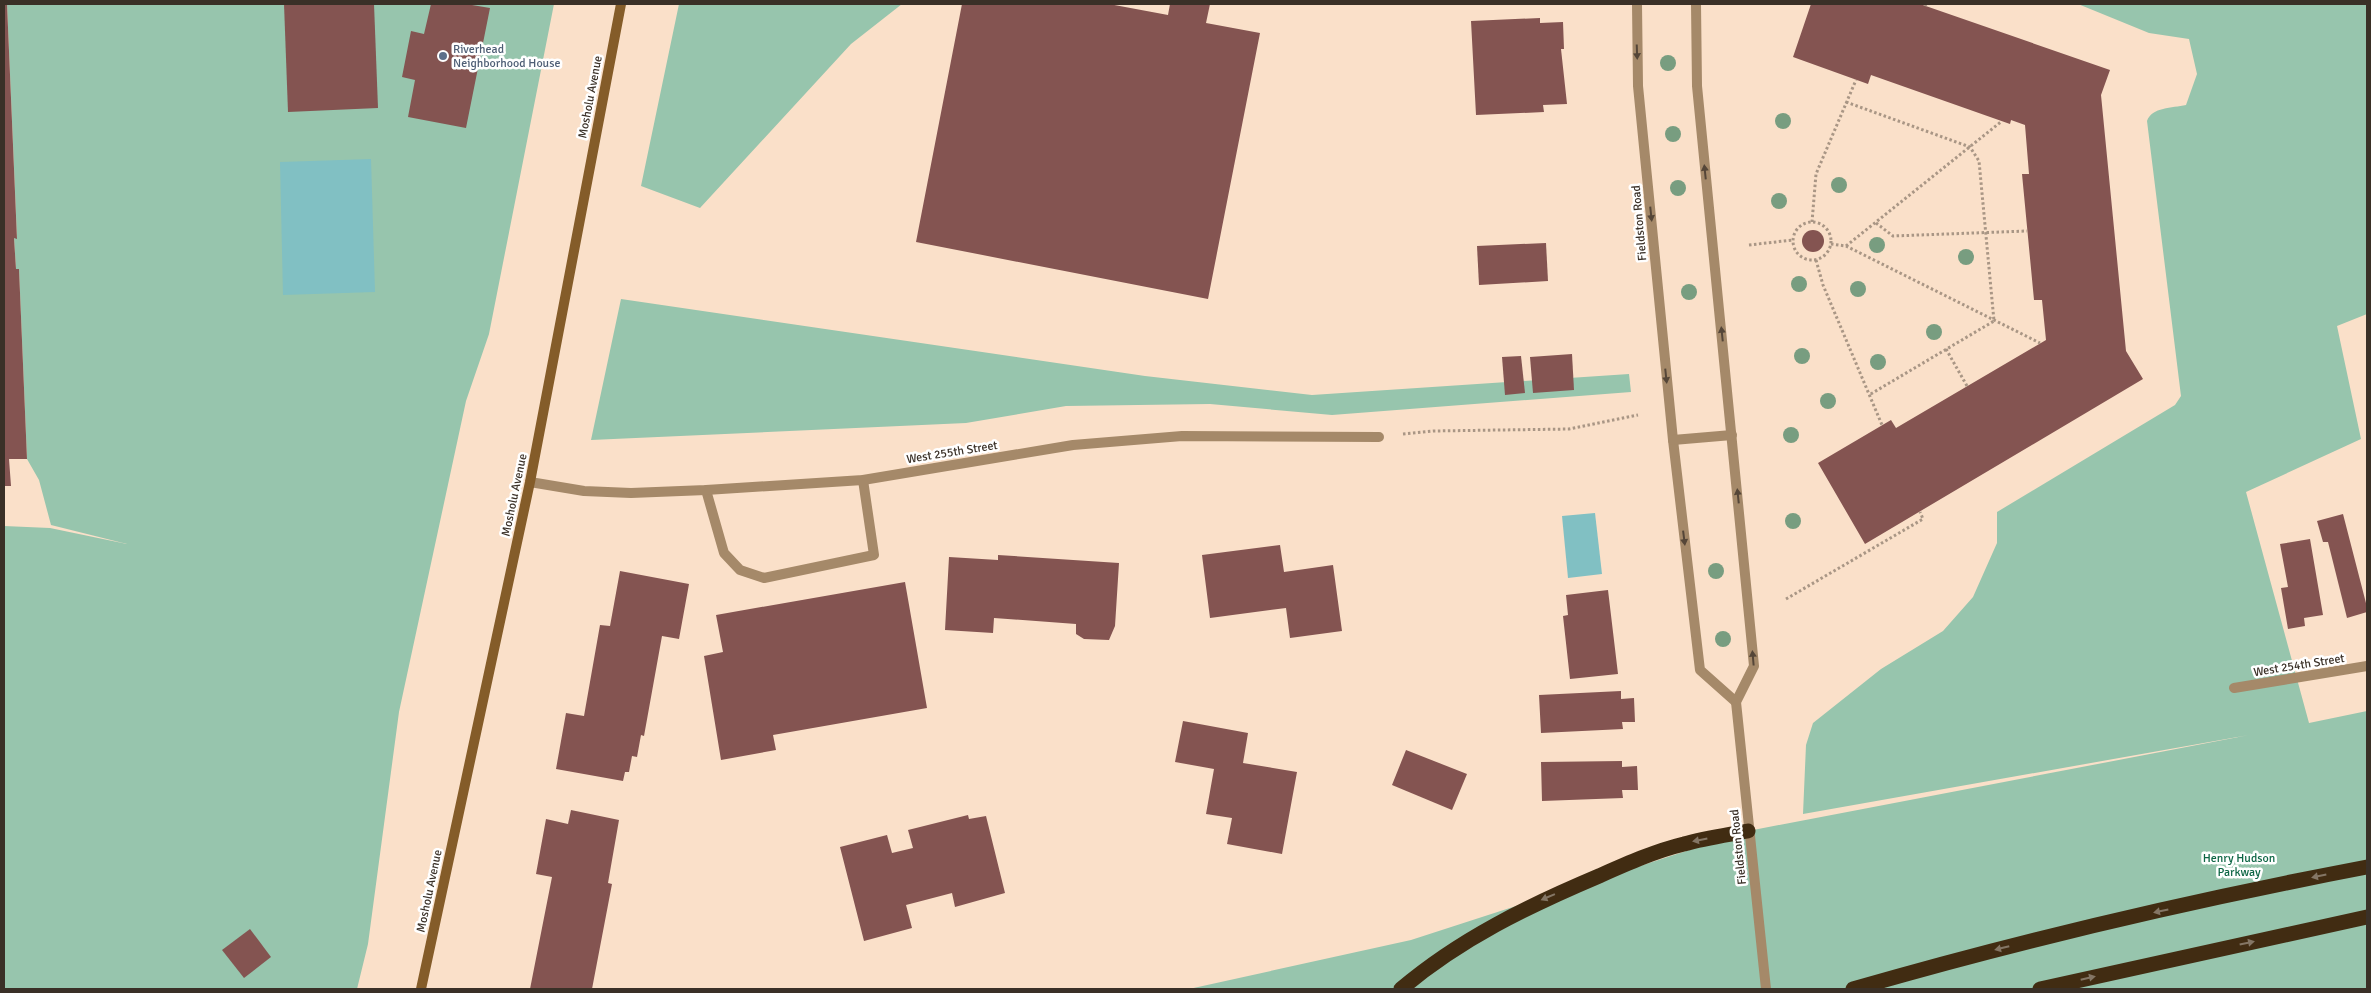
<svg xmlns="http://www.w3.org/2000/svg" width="2371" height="993" font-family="Signika,sans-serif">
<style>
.green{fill:#97c5ad}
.water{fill:#81c0c3}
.building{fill:#845451}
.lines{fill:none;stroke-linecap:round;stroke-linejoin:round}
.path{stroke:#a99685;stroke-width:3;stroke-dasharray:2.5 2.5;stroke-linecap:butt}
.lane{stroke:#a58969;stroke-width:10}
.street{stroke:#a58969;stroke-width:10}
.secondary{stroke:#845c29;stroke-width:10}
.highway{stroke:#412c12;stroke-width:15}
.tree{fill:#789d80}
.oneway{fill:#554638}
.oneway2{fill:#847665}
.service-dot{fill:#5c6f8a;stroke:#fff;stroke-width:2}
.labels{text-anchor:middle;stroke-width:5;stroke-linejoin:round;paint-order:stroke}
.service-label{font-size:12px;fill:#4e5e75;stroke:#fff;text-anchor:start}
.street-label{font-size:12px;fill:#3a3027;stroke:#fff}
.park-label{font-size:12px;fill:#0e6645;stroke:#fff}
</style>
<rect width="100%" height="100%" fill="#fae0c9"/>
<g class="green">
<path d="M7 4H554L489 334 466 401 399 712 368 944 357 989H4V526L50 528 127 544 51 525 39 480 27 459 19 269H16L14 238H17Z"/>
<path d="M679 4H902L851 44 700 208 641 186Z"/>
<path d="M2078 4H2367V314L2337 326 2361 439 2246 492 2309 723 2367 711V989H1189L1411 940 1748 831 2249 735 1803 814 1806 745 1813 723 1881 669 1943 631 1973 597 1997 543V512L2175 405 2181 396 2147 121C2152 107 2172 108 2186 105L2197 74 2189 39 2149 33Z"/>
<path d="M621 299 1145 376 1312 395 1629 374 1631 392 1332 415 1210 404 1066 406 966 423 591 440Z"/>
</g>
<g class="water">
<path d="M371 159 375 292 283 295 280 162Z"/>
<path d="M1595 513 1602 574 1568 578 1562 516Z"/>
</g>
<g class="building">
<path d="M4 4H7L17 239 14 238 16 269H19L27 459H9L11 486H4Z"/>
<path d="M284 4H374L378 108 288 112Z"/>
<path d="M431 4H466L490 8 466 128 408 117 415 80 402 77 411 31 424 34Z"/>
<path d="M962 4H1109L1168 15 1170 4H1210L1206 23 1260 33 1208 299 916 242Z"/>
<path d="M1811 4H1920L2110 70 2101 95 2126 351 2143 379 1865 544 1818 463 1891 420 1896 428 2046 340 2042 300H2034L2022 174H2029L2025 125 2011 120 2010 124 1871 75 1868 84 1793 57Z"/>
<path d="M1540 18V23L1563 22 1564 49H1561L1567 104 1543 105 1544 112 1476 115 1471 21Z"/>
<circle cx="1813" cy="241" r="11"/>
<path d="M1546 243 1548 281 1479 285 1477 246Z"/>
<path d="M1572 354 1574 390 1533 393 1530 357Z"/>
<path d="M1521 356 1525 393 1505 395 1502 357Z"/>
<path d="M2343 514 2367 607V612L2347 618 2328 542H2323L2317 521Z"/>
<path d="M2310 539 2323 615 2304 618 2305 626 2288 629 2281 588 2288 587 2280 544Z"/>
<path d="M1280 545 1284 572 1333 565 1342 631 1290 638 1286 608 1210 618 1202 555Z"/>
<path d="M998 555 1119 563 1115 626 1109 640 1084 639 1076 634V624L994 618 993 633 945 630 949 557 998 560Z"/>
<path d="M620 571 689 584 679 639 662 636 644 736 641 735 637 757 632 756 629 772H625L623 781 556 769 566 713 584 716 600 625 610 626Z"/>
<path d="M905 582 927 708 773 735 776 750 721 760 704 656 723 652 716 615Z"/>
<path d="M1608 590 1618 674 1570 679 1563 616 1568 615 1566 595Z"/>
<path d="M1621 691V699L1634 698 1635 722H1622L1623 729 1541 733 1539 695Z"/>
<path d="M1183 721 1248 733 1243 763 1297 772 1282 854 1227 844 1232 818 1206 814 1214 769 1175 762Z"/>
<path d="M1406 750 1467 774 1452 810 1392 785Z"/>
<path d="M1622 761V767L1637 766 1638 790H1622L1623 798 1542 801 1541 762Z"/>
<path d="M571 810 619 820 608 883 612 884 592 989H530L552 877 536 874 546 819 568 824Z"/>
<path d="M968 815 969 819 986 816 1005 893 955 907 952 893 906 905 912 928 864 941 840 847 887 835 892 853 913 848 908 830Z"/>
<path d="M250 929 271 957 244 978 222 950Z"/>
</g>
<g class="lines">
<g class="path">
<path d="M1925 6 1926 4"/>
<path d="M1846 102 1970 147 1979 161 1994 321 1869 395"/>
<circle cx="1812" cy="241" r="19"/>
<path d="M1812 222 1816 174 1856 80"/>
<path d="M1876 223 1893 236 2027 231"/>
<path d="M1831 244 1846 246 2040 343"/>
<path d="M1749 245 1793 240"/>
<path d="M1846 246 2002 121"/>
<path d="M1816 260 1823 285 1882 425"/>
<path d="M1946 349 1967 386"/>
<path d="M1403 434 1433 431 1569 429 1638 415"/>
<path d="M1786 599 1923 519 1920 512"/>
</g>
<path class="lane" d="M706 490 724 553 740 570 764 578 874 555 863 480"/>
<g class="street">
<path d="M1637 4 1638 86 1673 440 1700 670 1736 702"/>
<path d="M1696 4 1697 86 1754 666 1736 702 1766 989"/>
<path d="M1673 440 1732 435"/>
<path d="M530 482 584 491 631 493 706 490 863 480 1073 445 1182 436 1379 437"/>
<path d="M2234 688 2367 666"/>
</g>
<path class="secondary" d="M421 989 530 482 621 4"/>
<g class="highway">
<path d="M1401 989C1460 939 1528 906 1599 876 1626 864 1655 851 1684 844 1705 838 1727 835 1748 831"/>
<path d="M1853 989C2022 940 2194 900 2367 867"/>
<path d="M2040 989 2367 917"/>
</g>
</g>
<g class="tree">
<circle cx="1668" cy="63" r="8"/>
<circle cx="1783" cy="121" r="8"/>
<circle cx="1673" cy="134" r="8"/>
<circle cx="1839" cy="185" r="8"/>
<circle cx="1678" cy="188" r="8"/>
<circle cx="1779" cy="201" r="8"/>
<circle cx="1877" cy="245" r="8"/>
<circle cx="1966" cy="257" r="8"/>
<circle cx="1799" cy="284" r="8"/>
<circle cx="1858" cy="289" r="8"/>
<circle cx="1689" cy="292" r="8"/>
<circle cx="1934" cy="332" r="8"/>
<circle cx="1802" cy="356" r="8"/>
<circle cx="1878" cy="362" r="8"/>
<circle cx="1828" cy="401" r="8"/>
<circle cx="1791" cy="435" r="8"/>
<circle cx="1793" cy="521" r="8"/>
<circle cx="1716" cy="571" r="8"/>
<circle cx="1723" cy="639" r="8"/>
</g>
<defs><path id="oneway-solid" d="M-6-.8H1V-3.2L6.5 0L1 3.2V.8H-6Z" transform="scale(1.25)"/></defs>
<g class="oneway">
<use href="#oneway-solid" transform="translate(1637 52) rotate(88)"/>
<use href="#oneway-solid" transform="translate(1705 172) rotate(-96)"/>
<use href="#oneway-solid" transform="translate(1651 214) rotate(84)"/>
<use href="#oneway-solid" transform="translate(1722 334) rotate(-96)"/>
<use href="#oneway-solid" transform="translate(1666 376) rotate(84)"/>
<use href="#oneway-solid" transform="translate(1738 496) rotate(-96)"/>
<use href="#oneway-solid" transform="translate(1684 538) rotate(83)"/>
<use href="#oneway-solid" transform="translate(1753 658) rotate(-95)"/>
</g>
<g class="oneway2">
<use href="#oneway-solid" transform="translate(1700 840) rotate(169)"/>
<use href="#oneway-solid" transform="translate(2319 876) rotate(168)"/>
<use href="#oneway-solid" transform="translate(1548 897) rotate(157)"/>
<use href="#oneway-solid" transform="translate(2161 911) rotate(168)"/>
<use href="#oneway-solid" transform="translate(2247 943) rotate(-12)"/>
<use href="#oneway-solid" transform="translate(2002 948) rotate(166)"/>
<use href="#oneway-solid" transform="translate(2088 978) rotate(-13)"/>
</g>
<circle class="service-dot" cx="443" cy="56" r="5"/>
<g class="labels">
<g class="service-label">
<text x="453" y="53">Riverhead<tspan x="453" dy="14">Neighborhood House</tspan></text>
</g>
<g class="street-label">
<text transform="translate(590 97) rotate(-79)" y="4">Mosholu Avenue</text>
<text transform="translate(1639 223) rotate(-95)" y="4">Fieldston Road</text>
<text transform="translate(952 452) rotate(-9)" y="4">West 255th Street</text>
<text transform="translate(514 495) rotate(-78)" y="4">Mosholu Avenue</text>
<text transform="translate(2299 665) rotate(-9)" y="4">West 254th Street</text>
<text transform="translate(1738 847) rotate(-96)" y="4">Fieldston Road</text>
<text transform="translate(429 891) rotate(-78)" y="4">Mosholu Avenue</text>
</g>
<g class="park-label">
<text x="2239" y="862">Henry Hudson<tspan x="2239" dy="14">Parkway</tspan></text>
</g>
</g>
<rect width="2371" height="993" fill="none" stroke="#3a3027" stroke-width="10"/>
</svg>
